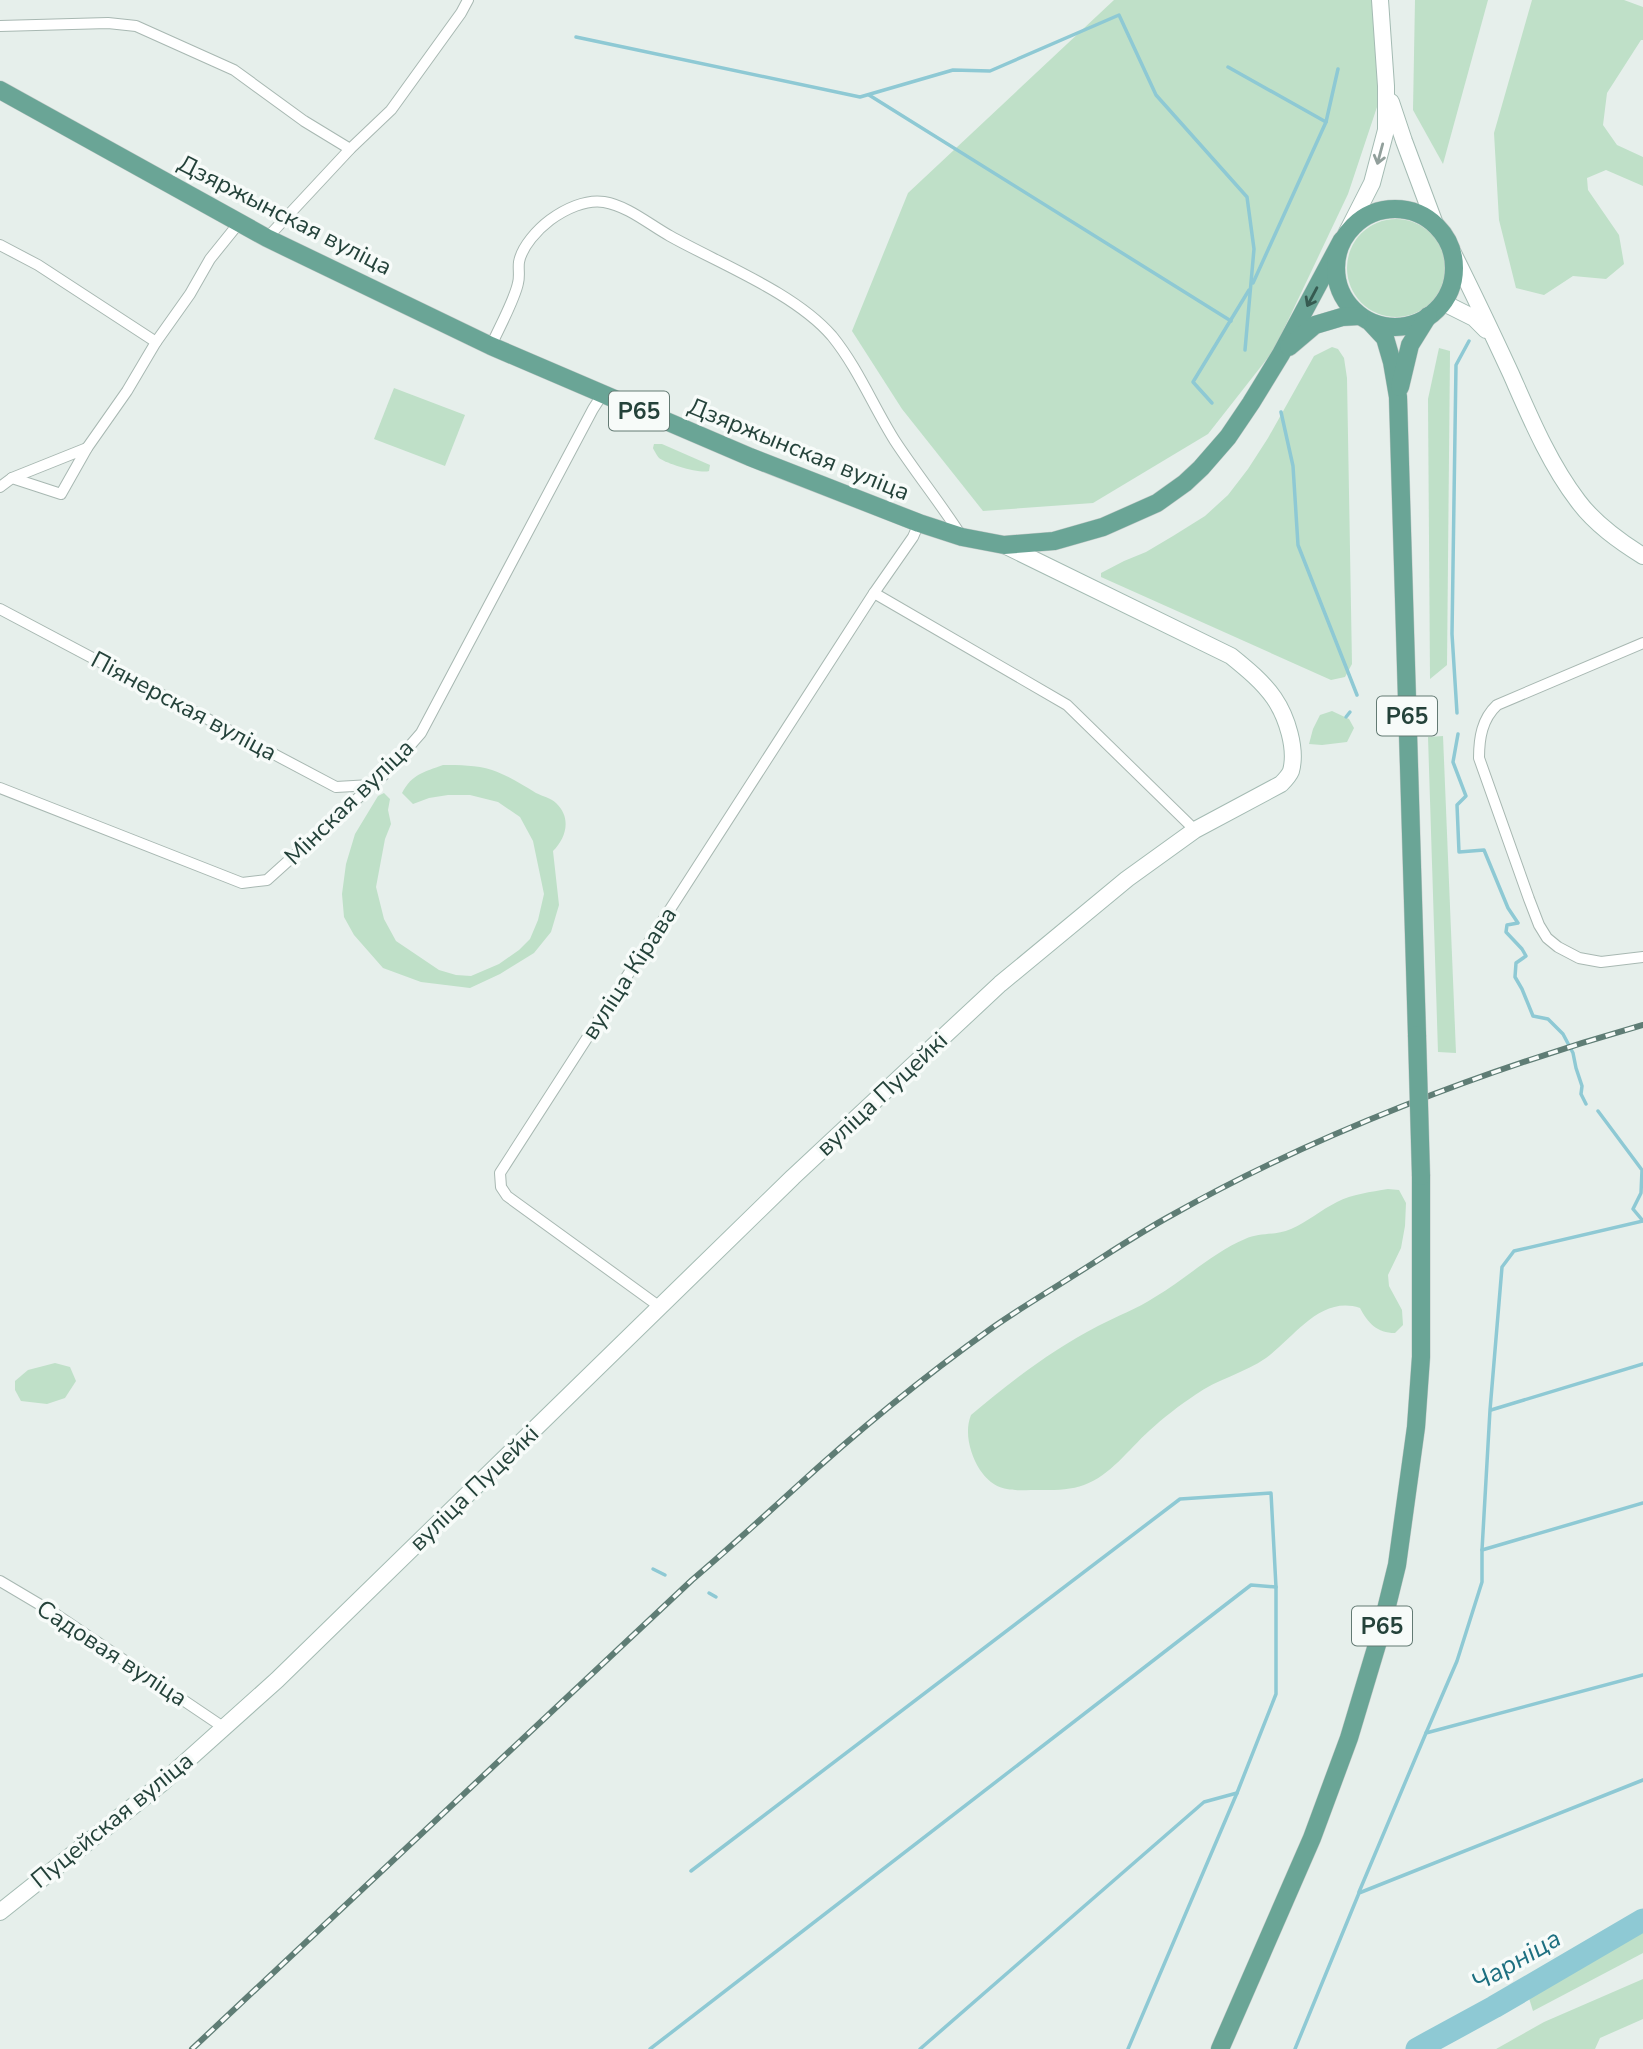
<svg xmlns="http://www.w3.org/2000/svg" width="1643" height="2049" font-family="'Nunito Sans',sans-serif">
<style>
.green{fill:#bfe0c8}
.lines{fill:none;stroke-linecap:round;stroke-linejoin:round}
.stream{stroke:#8ec9d4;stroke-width:3.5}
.river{stroke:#8ec9d4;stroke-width:23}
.street-casing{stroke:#a8b8b2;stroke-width:12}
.secondary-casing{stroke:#a4bbb3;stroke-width:18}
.primary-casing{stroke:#c2cac8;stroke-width:19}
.street{stroke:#fff;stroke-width:10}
.secondary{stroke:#fff;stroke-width:16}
.primary{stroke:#6aa596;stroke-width:18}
.rail-casing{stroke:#5f7d75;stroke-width:6}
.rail{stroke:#f7fbf9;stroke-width:3.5;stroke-dasharray:10;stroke-linecap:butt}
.primary-bridge-casing{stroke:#c2cac8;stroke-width:19;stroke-linecap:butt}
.primary-bridge{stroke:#6aa596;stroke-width:18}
.oneway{stroke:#92a09c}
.oneway2{stroke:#365b51}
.labels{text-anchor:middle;stroke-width:7;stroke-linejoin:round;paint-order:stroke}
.shield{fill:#f7fbf9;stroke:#637a73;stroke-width:2}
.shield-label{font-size:23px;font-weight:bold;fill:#24423a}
.street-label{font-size:24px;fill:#24423a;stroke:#f7fbf9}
.water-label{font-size:26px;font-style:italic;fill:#1c6f80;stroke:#f7fbf9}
</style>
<rect width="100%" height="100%" fill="#e6efeb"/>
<g class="green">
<path d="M1114 0H1373L1380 98 1348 194 1274 350 1208 434 1093 503 983 511 902 409 852 331 908 193Z"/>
<path d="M1415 0H1488L1443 164 1413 110Z"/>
<path d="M1532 0H1624L1643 7V40H1641L1607 93 1603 125 1617 145 1643 157V186L1606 170 1587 178 1588 190 1619 235 1624 264 1606 279 1573 276 1544 295 1516 288 1499 220 1494 133Z"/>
<circle cx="1396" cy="268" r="49"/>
<path d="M1332 347 1338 349 1344 358 1347 378 1352 664 1345 677 1331 680 1101 577V573L1124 561 1146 552 1173 536 1205 516 1228 495 1248 469 1268 438 1314 356Z"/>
<path d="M1439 348 1450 351 1447 665 1430 679 1428 399Z"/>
<path d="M394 388 465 415 445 466 374 439Z"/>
<path d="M654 444H662L710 465 709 471C700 474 667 464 659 458 658 457 653 449 653 448Z"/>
<path d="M1332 711 1349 719 1354 728 1347 742 1322 745 1309 744 1313 729 1320 715Z"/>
<path d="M1443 736 1456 1053 1438 1052 1428 737Z"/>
<path d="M443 765C460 765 476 765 492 770 509 776 521 784 536 793 542 796 551 798 556 803 572 818 566 838 553 851L559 905 551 932 534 953 500 974 470 988 421 982 383 968 354 935 344 917 342 894 346 864 355 834 378 796 384 793 390 799 388 810 391 824 385 839 376 887 384 919 396 941 439 970 456 975 471 976 499 964 519 950 530 939 538 920 544 894 533 841 520 817 498 802 470 795H448L429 798 413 804 402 793C412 774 424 772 443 765Z"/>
<path d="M1388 1189 1399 1190 1406 1203 1405 1226 1401 1248 1388 1275 1389 1286 1402 1310 1403 1325 1395 1333C1377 1333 1368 1323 1360 1308 1320 1295 1294 1338 1266 1358 1245 1373 1217 1379 1195 1395 1180 1405 1163 1418 1149 1431 1129 1449 1110 1476 1084 1485 1068 1491 1048 1490 1031 1490 1008 1491 994 1490 980 1470 970 1454 964 1432 971 1415 1008 1383 1055 1348 1098 1326 1117 1316 1137 1309 1155 1297 1186 1279 1212 1253 1245 1239 1260 1232 1275 1236 1291 1229 1307 1222 1321 1210 1337 1202 1352 1194 1371 1192 1388 1189Z"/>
<path d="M55 1363 70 1367 76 1381 65 1398 47 1404 21 1401 15 1390V1381L28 1370Z"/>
<path d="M1643 1929V1953L1533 2011 1528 1995Z"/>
<path d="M1643 1979V2019L1600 2038 1595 2049H1496L1544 2022Z"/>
</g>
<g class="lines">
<g class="stream">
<path d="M576 37 860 97 953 70 990 71 1119 15 1156 95 1247 197 1254 249 1245 350"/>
<path d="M1228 67 1326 122 1338 69"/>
<path d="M869 95 1231 321"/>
<path d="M1253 283 1326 122"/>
<path d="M1212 403 1193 382 1249 290"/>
<path d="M1281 412 1293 466 1298 545 1357 695"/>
<path d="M1457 713 1452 634 1456 365 1469 341"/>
<path d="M1346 717 1350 712"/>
<path d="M1458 734 1453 762 1466 796 1457 805 1459 852 1484 850 1508 908 1518 923 1507 925 1506 932 1522 949 1526 956 1516 963 1515 977 1522 989 1533 1016 1548 1019 1563 1034 1573 1053 1576 1068 1582 1086 1581 1094 1586 1104"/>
<path d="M1598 1111 1642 1170 1641 1193 1633 1209 1643 1221"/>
<path d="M1491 1410 1643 1364"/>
<path d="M1482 1550 1643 1503"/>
<path d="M653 1569 665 1575"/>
<path d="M709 1593 716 1597"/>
<path d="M1426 1733 1457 1661 1482 1582V1550L1490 1410 1502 1267 1514 1251 1643 1221"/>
<path d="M691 1871 1180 1499 1271 1493 1276 1587V1694L1237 1793 1128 2049"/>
<path d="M1359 1892 1426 1733 1643 1675"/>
<path d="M650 2049 1251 1585 1276 1587"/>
<path d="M920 2049 1204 1802 1237 1793"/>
<path d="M1295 2049 1359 1893 1643 1780"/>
</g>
<path class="river" d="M1417 2049 1494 2007 1643 1920"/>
<defs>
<g id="street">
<path d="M0 26 108 23 136 26 234 70 304 121 350 149"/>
<path d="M267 238 350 149 391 110 461 13 468 0"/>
<path d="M0 245 38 265 156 342"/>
<path d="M491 346C498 330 515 299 518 283 520 276 518 269 519 262 522 246 538 229 550 220 565 209 586 199 604 202 628 206 650 225 670 236 720 264 795 293 832 336 858 368 873 406 895 441 916 473 941 504 962 537"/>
<path d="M12 478 87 448"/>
<path d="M0 487 12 478 61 494 87 448 127 391 156 342 190 294 210 259 239 223"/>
<path d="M874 593 1067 705 1195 830"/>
<path d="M0 609 336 787 371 785"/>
<path d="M1643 643 1497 705C1482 719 1479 738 1479 758L1529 899 1539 925 1547 938 1558 947 1579 958 1601 962 1643 957"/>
<path d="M0 788 242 883 267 880 388 771 421 733 593 409 602 395"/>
<path d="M660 1307 507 1196 501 1187 500 1173 874 593 913 537 919 523"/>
<path d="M0 1581 54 1613 223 1727"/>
</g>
<g id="secondary">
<path d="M1391 102 1404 141 1435 224"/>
<path d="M1347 232 1372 183 1386 130V86L1380 0"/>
<path d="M1453 253C1473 293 1492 333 1511 374 1530 417 1549 463 1578 501 1595 524 1619 541 1643 556"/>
<path d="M1444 303 1474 318 1486 330"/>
<path d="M0 1912 161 1784 277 1680 793 1177 1000 984 1127 879 1195 830 1281 784C1284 781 1289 776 1291 771 1297 749 1287 717 1274 698 1263 682 1247 669 1231 656L1004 545"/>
</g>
<g id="primary">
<path d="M0 90 267 238 491 346 750 457 919 523 962 537 1004 545 1054 541 1103 527 1157 503 1185 483 1201 468 1228 437 1251 403 1281 354 1342 240"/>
<circle cx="1395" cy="268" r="59"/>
<path d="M1371 323 1385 338 1392 362 1398 397 1417 1035"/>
<path d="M1289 347 1315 325 1342 317 1359 316"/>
<path d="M1400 387 1410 345 1428 316"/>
<path d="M1220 2049 1312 1838 1349 1738 1379 1638 1397 1565 1416 1427 1421 1357V1176"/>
</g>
</defs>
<use href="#street" class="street-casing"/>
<use href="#secondary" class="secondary-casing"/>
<use href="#primary" class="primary-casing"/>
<use href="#street" class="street"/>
<use href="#secondary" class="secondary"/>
<use href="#primary" class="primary"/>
<defs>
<path id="rail" d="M192 2049 692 1580C726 1551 759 1521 792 1491 855 1433 922 1378 992 1328 1019 1309 1048 1292 1076 1274 1108 1254 1139 1233 1172 1215 1315 1134 1485 1070 1643 1025"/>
</defs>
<use href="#rail" class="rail-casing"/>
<use href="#rail" class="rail"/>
<defs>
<path id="primary-bridge" d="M1417 1035 1421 1176"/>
</defs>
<use href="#primary-bridge" class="primary-bridge-casing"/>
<use href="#primary-bridge" class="primary-bridge"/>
</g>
<defs><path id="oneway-shaft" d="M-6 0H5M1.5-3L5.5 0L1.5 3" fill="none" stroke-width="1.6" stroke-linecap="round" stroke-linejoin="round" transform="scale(1.75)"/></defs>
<use class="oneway" href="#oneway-shaft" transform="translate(1380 154) rotate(105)"/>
<use class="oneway2" href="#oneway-shaft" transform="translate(1312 297) rotate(118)"/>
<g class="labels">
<g class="shield">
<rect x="609" y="391.5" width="60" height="39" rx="5"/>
<rect x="1377" y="696.5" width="60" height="39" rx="5"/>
<rect x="1352" y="1606.5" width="60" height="39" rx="5"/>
</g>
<g class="shield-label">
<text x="639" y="419">Р65</text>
<text x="1407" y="724">Р65</text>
<text x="1382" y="1634">Р65</text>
</g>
<g class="street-label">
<text transform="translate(285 215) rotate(27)" y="8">Дзяржынская вуліца</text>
<text transform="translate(799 449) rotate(22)" y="8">Дзяржынская вуліца</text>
<text transform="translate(184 706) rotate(28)" y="8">Піянерская вуліца</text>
<text transform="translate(349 802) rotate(-44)" y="8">Мінская вуліца</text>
<text transform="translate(629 973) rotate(-57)" y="8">вуліца Кірава</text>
<text transform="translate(882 1094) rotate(-43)" y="8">вуліца Пуцейкі</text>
<text transform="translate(474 1488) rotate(-44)" y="8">вуліца Пуцейкі</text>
<text transform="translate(112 1653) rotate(33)" y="8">Садовая вуліца</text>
<text transform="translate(112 1820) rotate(-39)" y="8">Пуцейская вуліца</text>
</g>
<g class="water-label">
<text transform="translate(1516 1960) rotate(-30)" y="9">Чарніца</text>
</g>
</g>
</svg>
